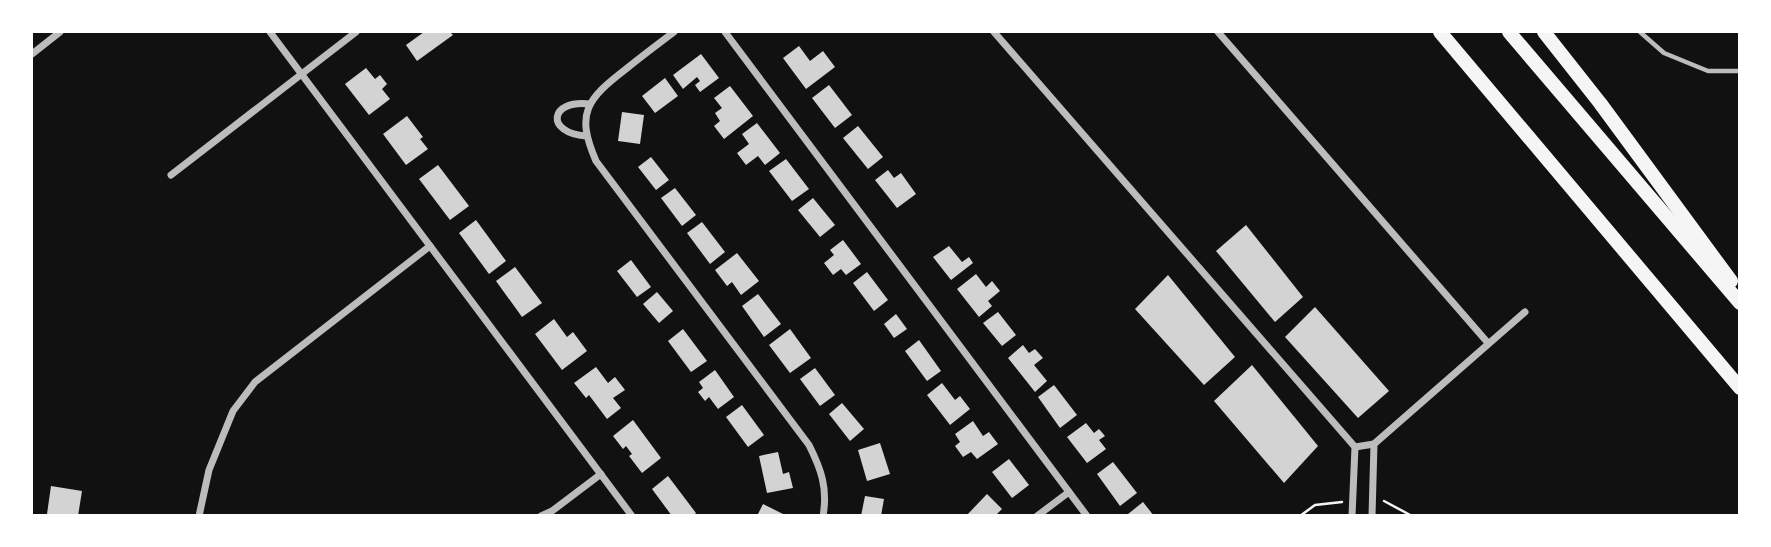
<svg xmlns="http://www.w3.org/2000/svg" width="1771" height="547" font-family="Raleway,sans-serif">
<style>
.building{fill:#d3d3d3}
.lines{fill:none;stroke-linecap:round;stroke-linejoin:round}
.path{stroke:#f5f5f5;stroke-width:2.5}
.service{stroke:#bcbcbc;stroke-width:4.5}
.minor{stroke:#bcbcbc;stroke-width:7}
.motorway{stroke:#f5f5f5;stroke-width:14}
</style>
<rect width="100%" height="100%" fill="#111"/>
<g class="building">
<path d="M424 32H450L453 35 417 61 406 45Z"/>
<path d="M799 46 810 61 823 51 835 67 806 89 783 58Z"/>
<path d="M701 54 719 78 700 92 695 85 700 81 697 77 683 89 673 75Z"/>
<path d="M366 68 375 79 380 75 387 84 382 89 390 99 369 115 345 84Z"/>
<path d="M665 78 678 96 655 113 642 96Z"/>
<path d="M829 85 852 115 835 128 812 98Z"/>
<path d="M730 86 753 116 724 139 714 126 720 121 715 113 722 108 714 98Z"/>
<path d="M622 112 644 115 640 144 618 141Z"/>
<path d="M407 116 423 137 420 139 428 149 406 165 383 134Z"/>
<path d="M757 123 780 153 765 165 758 156 746 165 737 153 749 144 742 134Z"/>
<path d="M858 126 883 157 868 169 843 138Z"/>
<path d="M651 157 669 180 656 190 638 167Z"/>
<path d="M786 159 809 189 792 201 769 171Z"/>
<path d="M438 165 469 206 450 220 419 179Z"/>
<path d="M888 170 894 178 901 173 916 194 897 208 875 180Z"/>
<path d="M675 188 696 215 682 226 661 198Z"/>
<path d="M813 198 835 225 820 237 798 210Z"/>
<path d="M476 220 506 261 489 274 459 233Z"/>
<path d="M702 222 725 252 710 264 687 233Z"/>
<path d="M1246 225 1303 297 1275 322 1216 251Z"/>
<path d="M843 240 861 264 846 275 841 269 833 275 824 263 834 255 830 250Z"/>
<path d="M949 246 962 262 969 257 973 263 951 280 933 257Z"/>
<path d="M737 253 759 281 741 295 732 282 727 286 715 270Z"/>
<path d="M631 260 651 287 637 297 617 271Z"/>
<path d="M515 267 542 303 522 317 496 281Z"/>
<path d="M867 272 888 300 874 311 853 283Z"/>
<path d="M976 274 986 287 992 281 1000 291 988 301 992 306 979 317 957 289Z"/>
<path d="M1168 275 1235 357 1204 385 1135 309Z"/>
<path d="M657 292 673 311 659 323 643 304Z"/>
<path d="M758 294 781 324 764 337 742 306Z"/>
<path d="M1315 307 1389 391 1358 418 1285 337Z"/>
<path d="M998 312 1016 335 1002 346 983 323Z"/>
<path d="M896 314 907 329 894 338 884 324Z"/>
<path d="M554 319 567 337 573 332 587 351 562 370 535 334Z"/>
<path d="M683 329 707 361 691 372 668 341Z"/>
<path d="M790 329 811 358 790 373 769 345Z"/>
<path d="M919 340 941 371 927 381 905 351Z"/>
<path d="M1023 345 1029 353 1035 349 1043 358 1034 365 1047 381 1035 392 1008 358Z"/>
<path d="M1252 365 1318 446 1284 483 1214 401Z"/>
<path d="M596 367 608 383 615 377 625 390 613 398 621 408 607 419 589 395 586 398 574 383Z"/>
<path d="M815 368 835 395 820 406 800 379Z"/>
<path d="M715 370 734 397 718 409 709 397 705 401 698 392 703 388 699 382Z"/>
<path d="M942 383 955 400 960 396 970 409 950 425 927 395Z"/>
<path d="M1054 385 1077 415 1060 428 1038 397Z"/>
<path d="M842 403 864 429 850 441 829 414Z"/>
<path d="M742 405 764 435 748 447 726 417Z"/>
<path d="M633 420 661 458 642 473 629 456 632 454 626 446 623 449 613 436Z"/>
<path d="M973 421 983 436 989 432 998 444 977 459 971 452 963 457 955 446 960 442 955 434Z"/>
<path d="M1086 423 1094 433 1099 429 1105 436 1099 440 1106 449 1087 463 1067 437Z"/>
<path d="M880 443 890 474 867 481 858 450Z"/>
<path d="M778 452 783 474 789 472 793 488 767 493 759 456Z"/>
<path d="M1009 459 1029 485 1012 498 992 472Z"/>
<path d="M1113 462 1137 493 1120 506 1097 474Z"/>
<path d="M668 476 696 513 693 516H672L652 489Z"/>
<path d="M51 486 82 491 78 516 47 514Z"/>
<path d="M987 494 1002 509 995 516H966Z"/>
<path d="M865 496 884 499 881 516H861Z"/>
<path d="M1143 502 1154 516H1129L1128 514Z"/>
<path d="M763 504 787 516H757Z"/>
</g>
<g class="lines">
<g class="path">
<path d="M1384 501 1412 516"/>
<path d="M1300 516 1315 505 1342 502"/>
</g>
<path class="service" d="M1640 32 1664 53 1708 71H1740"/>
<g class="minor">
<path d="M270 32 632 516"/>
<path d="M674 32C658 44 642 56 626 69 587 99 575 113 596 161L809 445C821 469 828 488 823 516"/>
<path d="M725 32 1087 516"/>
<path d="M994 32 1355 447 1352 516"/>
<path d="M1218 32 1488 343"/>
<path d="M32 54 60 32"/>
<path d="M586 136C545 133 549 99 590 104"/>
<path d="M171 175 356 32"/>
<path d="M1355 447 1374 444 1525 312"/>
<path d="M199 516 209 470 233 411 255 382 430 246"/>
<path d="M541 516 552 511 601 474"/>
<path d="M1037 516 1069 492"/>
<path d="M1372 516 1374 444"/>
</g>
<g class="motorway">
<path d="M1440 32 1740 388"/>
<path d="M1509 32 1740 303"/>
<path d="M1544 32 1600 103 1731 281"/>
</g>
</g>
<rect width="1771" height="547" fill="none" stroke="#ffffff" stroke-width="66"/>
</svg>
